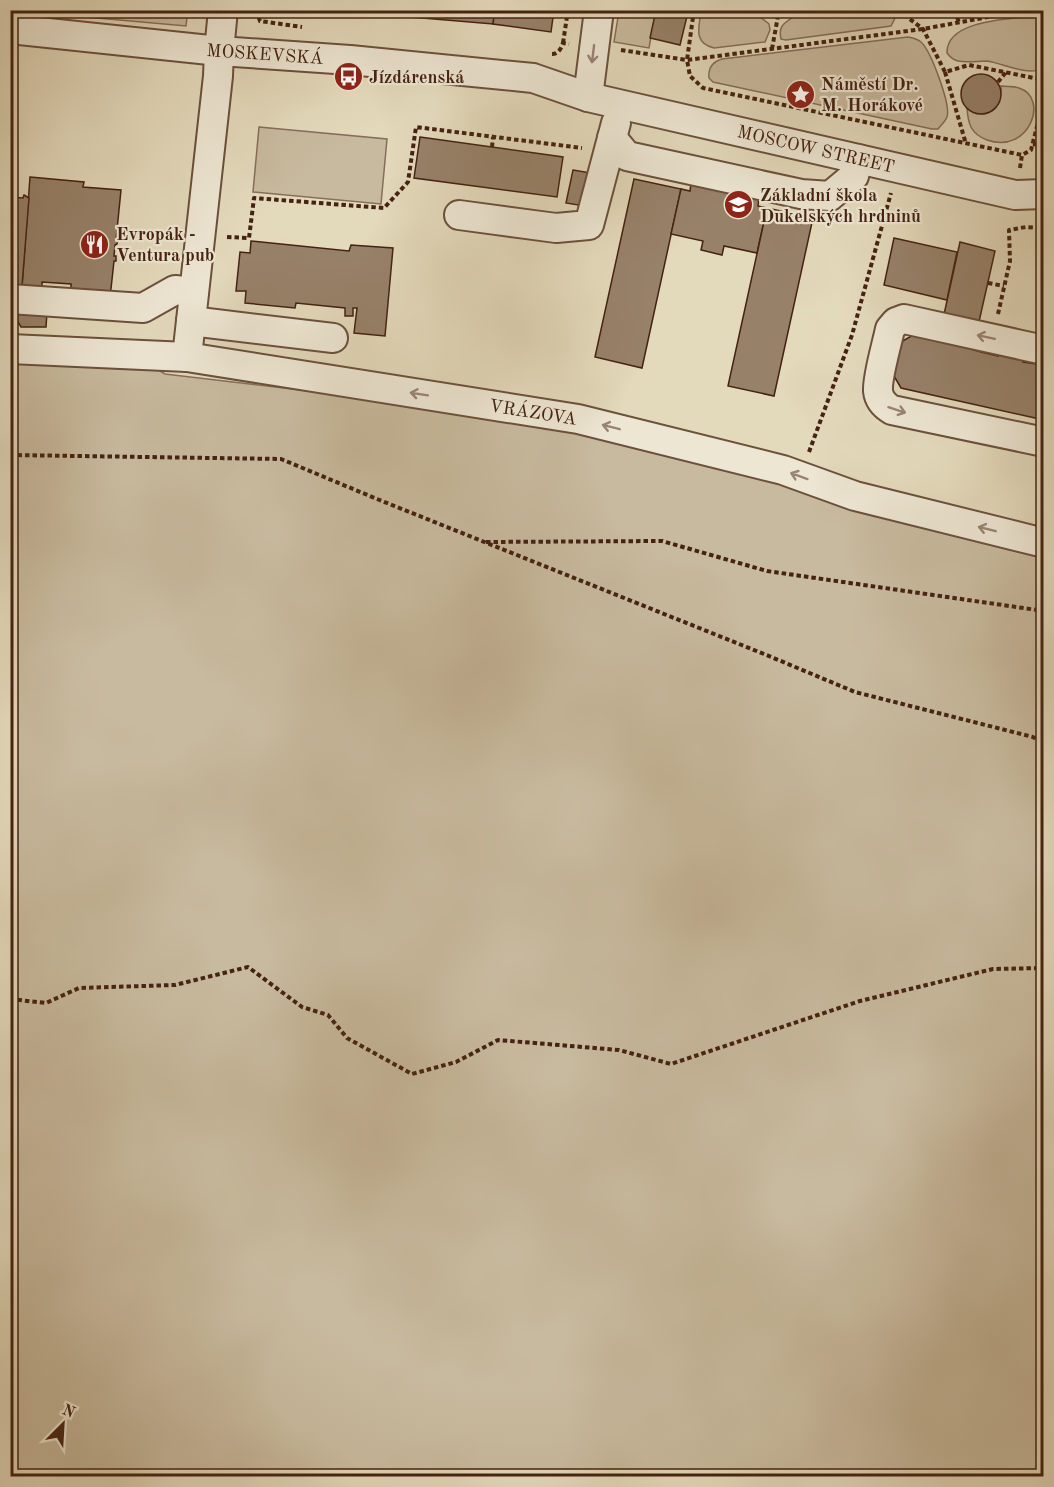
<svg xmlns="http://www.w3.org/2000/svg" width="1054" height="1487" font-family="'Old Standard TT',serif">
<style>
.green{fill:#c8ba9e;stroke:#866e58;stroke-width:1.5}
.building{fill:#978169;stroke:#452211;stroke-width:1.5}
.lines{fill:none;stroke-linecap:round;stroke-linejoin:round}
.minor-casing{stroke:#6c503c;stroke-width:32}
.path{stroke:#452211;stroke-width:4;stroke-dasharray:4.5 3;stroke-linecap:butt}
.minor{stroke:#ede6d3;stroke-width:28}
.oneway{stroke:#998472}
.labels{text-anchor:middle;stroke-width:4.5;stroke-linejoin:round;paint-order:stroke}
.street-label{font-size:18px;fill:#452211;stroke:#ede6d3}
.poi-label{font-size:18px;font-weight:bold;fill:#452211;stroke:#ede6d3;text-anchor:start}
</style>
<rect width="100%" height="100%" fill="#e3d9bb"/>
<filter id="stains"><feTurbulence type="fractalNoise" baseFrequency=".00333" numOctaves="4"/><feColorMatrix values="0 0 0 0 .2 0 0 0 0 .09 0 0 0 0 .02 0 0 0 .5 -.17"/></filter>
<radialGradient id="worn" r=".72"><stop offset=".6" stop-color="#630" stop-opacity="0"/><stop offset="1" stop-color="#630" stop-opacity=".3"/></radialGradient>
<g class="green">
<path d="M136 10 181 15 187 17 186 26 18 11Z"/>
<path d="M619 11H656L649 48 614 42Z"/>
<path d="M701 11H755L760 17 769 24 770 30 765 42 714 48C693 43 699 27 701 11Z"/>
<path d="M799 11H893L896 16 891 26 786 40 781 39C777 21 790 23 799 11Z"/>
<path d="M1037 16 1044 17 1043 64 1042 68C1029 77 1002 63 987 61 978 61 967 63 958 61 953 60 950 57 947 53 946 19 1013 19 1037 16Z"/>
<path d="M908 37C913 38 918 39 921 42 931 51 951 105 947 117 945 122 941 125 938 129H932L713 82 709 78C708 68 712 62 722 59Z"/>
<path d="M1001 86C1007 87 1014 86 1019 88 1050 98 1029 155 987 140 971 134 968 124 967 108 988 121 1002 110 1001 86Z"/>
<path d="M259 127 387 139 381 204 253 192Z"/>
<path d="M11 344 147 363 165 374 412 403 585 430 1043 553V1476H11Z"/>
</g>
<g class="building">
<path d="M343 10H388L387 15Z"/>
<path d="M388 10H495L493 24 387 15Z"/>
<path d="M495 10H554L551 32 493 24Z"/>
<path d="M656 10H681L688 12 680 45 650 38Z"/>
<circle cx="981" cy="94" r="20"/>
<path d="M420 137 563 157 557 197 414 178Z"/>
<path d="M573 170 591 173 584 206 566 203Z"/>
<path d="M30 177 84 182 83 187 121 190 116 240H118L117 244 115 245 114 256H116V261H114L110 298 71 294V284L42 282V288L22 286Z"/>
<path d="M634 179 681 189 642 368 595 357Z"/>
<path d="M691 183 759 198 758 206 767 208 757 253 724 246 722 255 701 250 703 241 671 234 681 189 690 191Z"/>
<path d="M24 195 29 198 22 286H10V197L23 198Z"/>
<path d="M767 208 813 218 774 396 728 386Z"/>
<path d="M894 238 957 252 947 300 884 285Z"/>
<path d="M251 241 349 251 351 245 393 248 385 336 354 333 357 308H353V316H345V308L296 303 295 308 245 303 246 291H236L240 252 250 253Z"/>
<path d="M960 242 995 251 978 326 943 319Z"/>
<path d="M15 312H47L46 327H21L15 317Z"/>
<path d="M913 335 972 343 971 349 981 352 998 356V354L1023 360V362L1044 365V420L901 388 894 376 901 342Z"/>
</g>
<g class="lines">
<defs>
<g id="minor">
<path d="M10 29 219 51 350 60 533 78 588 97 1015 195 1044 194"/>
<path d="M588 97 599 10"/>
<path d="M612 138 627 156 801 194 830 196 854 176 858 159"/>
<path d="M459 215 556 228 589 225 616 123"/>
<path d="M10 299 143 308 175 290 194 292"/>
<path d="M191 321 333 338"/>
<path d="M10 349 187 357 578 419 783 470 855 496 1044 543"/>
<path d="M1044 350 904 319 896 322 890 329C887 344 877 377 878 391 879 400 885 406 892 410L1044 442"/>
<path d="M187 357 218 76 219 51 223 10"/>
</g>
</defs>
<use href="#minor" class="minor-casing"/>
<g class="path">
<path d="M184 10 197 11"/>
<path d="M256 10 260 21 302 27"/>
<path d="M694 10 687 60 690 76 703 88 1022 155 1031 150 1044 99"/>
<path d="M764 10C772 18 782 18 789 10"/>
<path d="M898 10 923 29 945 72 969 65 1044 80"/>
<path d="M955 10 959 23"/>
<path d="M563 43 568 10"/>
<path d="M772 49 778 16"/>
<path d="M621 50 687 60 923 29 1010 13 1036 10"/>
<path d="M552 54C558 54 561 49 563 43L569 44"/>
<path d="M945 72 966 144"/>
<path d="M998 82 1006 72"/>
<path d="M1033 144 1044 146"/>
<path d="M492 147 493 137"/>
<path d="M1020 168 1022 155"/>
<path d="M227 237 249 238 254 198 384 208 408 182 416 127 582 148"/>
<path d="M988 283 1004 286"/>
<path d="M998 314 1010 261 1009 230 1026 227 1040 228"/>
<path d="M809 452 852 335 891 193"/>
<path d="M10 455 281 459 377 499 764 654 855 692 1033 737 1044 745"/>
<path d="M486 542 662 541 767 571 1044 611"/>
<path d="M10 999 46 1003 79 988 175 985 248 967 302 1007 328 1015 347 1038 412 1074 456 1062 498 1040 619 1050 671 1064 860 1001 993 969 1044 968"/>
</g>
<use href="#minor" class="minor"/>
</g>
<defs><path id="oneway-shaft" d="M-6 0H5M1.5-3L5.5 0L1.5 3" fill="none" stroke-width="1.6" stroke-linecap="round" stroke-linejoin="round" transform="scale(1.5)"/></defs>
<g class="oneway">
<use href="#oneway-shaft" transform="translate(593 54) rotate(97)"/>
<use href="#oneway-shaft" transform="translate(986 337) rotate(-168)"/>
<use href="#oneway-shaft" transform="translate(419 394) rotate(-171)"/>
<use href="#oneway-shaft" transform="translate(897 410) rotate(18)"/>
<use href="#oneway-shaft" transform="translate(611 427) rotate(-166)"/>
<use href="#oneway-shaft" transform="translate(799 476) rotate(-160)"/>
<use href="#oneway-shaft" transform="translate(987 529) rotate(-166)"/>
</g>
<defs>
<symbol id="bus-disc" viewBox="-11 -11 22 22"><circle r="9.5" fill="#8f2418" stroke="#ede6d3"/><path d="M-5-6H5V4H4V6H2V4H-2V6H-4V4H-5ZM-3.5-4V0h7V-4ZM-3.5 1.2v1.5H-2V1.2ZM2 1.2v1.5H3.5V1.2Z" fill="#fff"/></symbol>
<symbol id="sight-disc" viewBox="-11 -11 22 22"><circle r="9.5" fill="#8f2418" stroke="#ede6d3"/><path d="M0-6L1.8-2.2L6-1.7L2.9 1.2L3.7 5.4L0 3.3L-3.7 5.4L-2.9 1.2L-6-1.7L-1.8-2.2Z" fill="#fff"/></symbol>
<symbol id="school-disc" viewBox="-11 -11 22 22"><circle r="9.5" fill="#8f2418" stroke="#ede6d3"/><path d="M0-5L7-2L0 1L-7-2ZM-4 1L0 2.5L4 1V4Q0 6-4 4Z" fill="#fff"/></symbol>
<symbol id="restaurant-disc" viewBox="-11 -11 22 22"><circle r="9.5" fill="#8f2418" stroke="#ede6d3"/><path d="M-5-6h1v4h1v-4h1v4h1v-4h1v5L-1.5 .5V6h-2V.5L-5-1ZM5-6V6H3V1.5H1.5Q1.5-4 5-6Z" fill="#fff"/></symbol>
</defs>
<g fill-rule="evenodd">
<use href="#bus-disc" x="332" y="60" width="33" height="33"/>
<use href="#sight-disc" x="784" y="78" width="33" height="33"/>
<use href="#school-disc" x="722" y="188" width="33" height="33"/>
<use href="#restaurant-disc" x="78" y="228" width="33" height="33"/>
</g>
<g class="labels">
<g class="street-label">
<text transform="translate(265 54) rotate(4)" y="6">MOSKEVSKÁ</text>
<text transform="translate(816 149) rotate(13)" y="6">MOSCOW STREET</text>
<text transform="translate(533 412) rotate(9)" y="6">VRÁZOVA</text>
</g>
<g class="poi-label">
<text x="369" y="83">Jízdárenská</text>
<text x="821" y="90">Náměstí Dr.<tspan x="821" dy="21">M. Horákové</tspan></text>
<text x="760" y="201">Základní škola<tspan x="760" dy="21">Dukelských hrdninů</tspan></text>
<text x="116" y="240">Evropák -<tspan x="116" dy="21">Ventura pub</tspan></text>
</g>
</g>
<rect width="1054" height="1487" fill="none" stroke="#e3d9bb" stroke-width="36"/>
<rect x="12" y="12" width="1030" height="1463" fill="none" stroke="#452211" stroke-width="3"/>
<rect x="18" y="18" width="1018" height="1451" fill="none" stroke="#452211" stroke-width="1.5"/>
<g transform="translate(63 1424) rotate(24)" stroke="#ede6d3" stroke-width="4.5" paint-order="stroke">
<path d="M0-4.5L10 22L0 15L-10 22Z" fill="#452211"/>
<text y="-9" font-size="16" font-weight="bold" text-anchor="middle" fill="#452211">N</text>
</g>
<rect width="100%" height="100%" filter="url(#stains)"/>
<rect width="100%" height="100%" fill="url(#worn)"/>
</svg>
